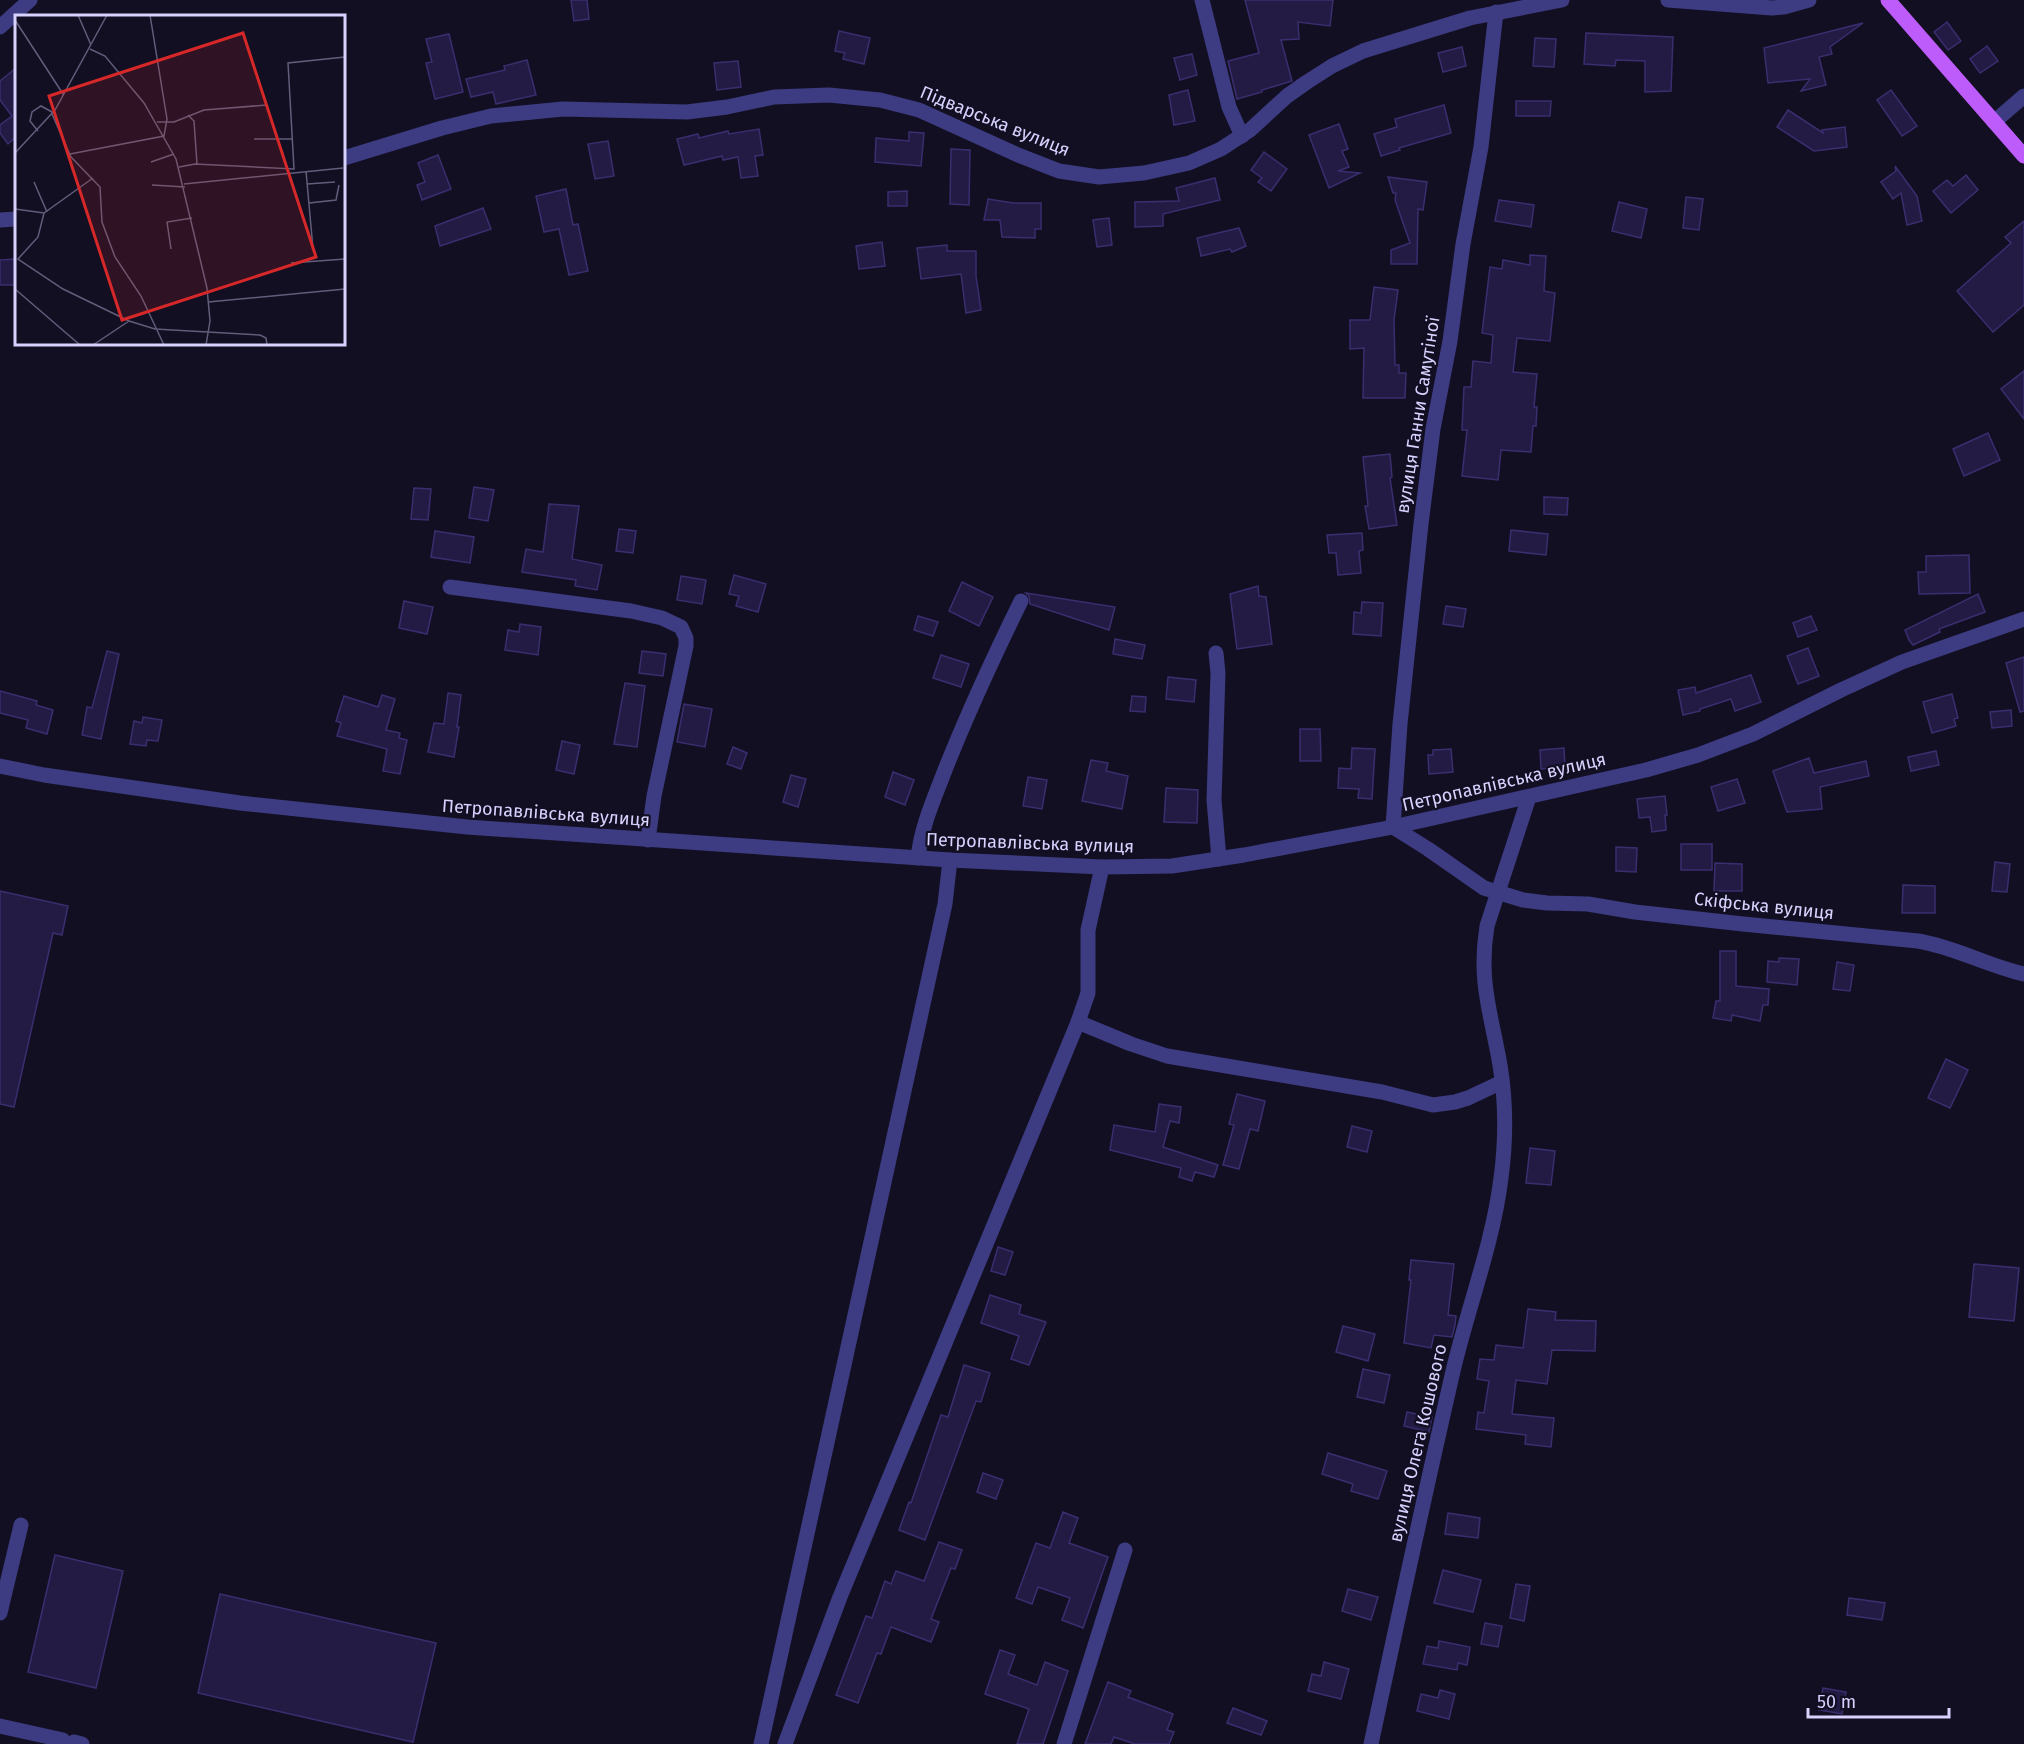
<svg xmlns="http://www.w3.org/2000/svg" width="2024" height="1744" font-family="'Fira Sans',sans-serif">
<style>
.building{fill:#231b44;stroke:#3a2e6f;stroke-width:1.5}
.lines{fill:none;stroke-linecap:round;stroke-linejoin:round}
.minor{stroke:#3d3b81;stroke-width:15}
.major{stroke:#be5cfb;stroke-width:15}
.labels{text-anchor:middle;stroke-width:4.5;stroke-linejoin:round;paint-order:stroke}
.street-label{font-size:18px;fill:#d7d2fe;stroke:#120f23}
.inset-road{fill:none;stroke:#615d7b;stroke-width:1.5}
.view{fill:#d62828;fill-opacity:0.15;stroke:#d62828;stroke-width:3}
.inset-edge{fill:none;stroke:#d7d2fe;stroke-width:3}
</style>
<rect width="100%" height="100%" fill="#120f23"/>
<g class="building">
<path d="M571 0H587L589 19 574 21Z"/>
<path d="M1245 0H1333L1330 26 1298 22 1299 39 1281 40 1292 81 1262 90V92L1237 99 1228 61 1259 53Z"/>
<path d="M1947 22 1961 41 1948 50 1934 32Z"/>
<path d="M1863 23 1830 47 1832 54 1819 57 1826 85 1801 91 1810 79 1768 83 1764 48Z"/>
<path d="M839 31 870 38 864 64 843 59 845 53 835 51Z"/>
<path d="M1586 33 1673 37 1671 91 1645 92V61L1616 60 1615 66 1584 64Z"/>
<path d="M449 34 463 92 435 99 426 63 432 62 426 39Z"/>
<path d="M1535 38 1556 39 1554 67 1533 66Z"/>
<path d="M1987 46 1998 61 1980 73 1970 59Z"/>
<path d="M1462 47 1466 66 1443 72 1438 53Z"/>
<path d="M1192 54 1197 75 1180 80 1174 58Z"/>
<path d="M527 60 536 95 496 104 493 92 471 97 466 79 505 70 504 66Z"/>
<path d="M738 61 741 87 717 90 714 63Z"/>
<path d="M16 68V137L8 144 0 133V125L12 116 0 100V81Z"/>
<path d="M1188 90 1195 121 1174 125 1169 95Z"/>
<path d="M1891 90 1917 126 1902 136 1877 100Z"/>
<path d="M1516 101H1551L1550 116H1516Z"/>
<path d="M1444 105 1451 133 1399 148 1400 150 1381 156 1374 134 1397 127 1395 119Z"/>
<path d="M1788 110 1823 133 1822 130 1845 127 1847 147 1814 151 1777 127Z"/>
<path d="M1339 124 1348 149 1342 151 1349 167 1338 171 1360 173 1329 188 1309 135Z"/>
<path d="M759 129 763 155 755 156 758 176 741 178 738 157 723 160 722 156 684 165 677 139 698 134 699 138 728 131 729 134Z"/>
<path d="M909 132 924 133 921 166 875 162 876 138 909 141Z"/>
<path d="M608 141 614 176 595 179 588 144Z"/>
<path d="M951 149 970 150 969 205 950 204Z"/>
<path d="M1264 152 1287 169 1271 191 1258 182 1262 178 1251 170Z"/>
<path d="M438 155 451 189 422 200 417 185 425 182 418 163Z"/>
<path d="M1895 166 1917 196 1922 221 1907 225 1901 193 1893 199 1881 182 1896 171Z"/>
<path d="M1966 175 1978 190 1951 213 1933 191 1947 180 1953 186Z"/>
<path d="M1388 177 1427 182 1423 210 1418 209 1417 264H1391V250L1410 243 1395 200 1396 193H1393Z"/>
<path d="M1215 178 1220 200 1163 214V226L1135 227V202L1179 201 1176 188Z"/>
<path d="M566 189 573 225 578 224 588 271 569 275 559 229 544 232 536 196Z"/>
<path d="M907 191V206H888V192Z"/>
<path d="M1686 197 1703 199 1699 230 1683 228Z"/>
<path d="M988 199 1013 203H1041V229H1035V238L1002 237 1000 220H984Z"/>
<path d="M1499 200 1534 205 1531 227 1495 221Z"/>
<path d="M1619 202 1647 209 1641 238 1612 231Z"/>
<path d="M483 208 491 229 440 246 435 226Z"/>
<path d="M1109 218 1112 245 1097 247 1093 220Z"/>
<path d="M2024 221V305L1993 332 1957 291 2011 243 2005 237Z"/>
<path d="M1239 228 1246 246 1232 252 1230 249 1201 256 1197 238Z"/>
<path d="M882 242 885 266 859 269 856 246Z"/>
<path d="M947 245V251H976V276L981 310 966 313 961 274 921 279 917 248Z"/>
<path d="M1530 255 1546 256 1544 291 1555 293 1550 341 1517 338 1513 372 1537 374 1534 407H1537L1536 426H1533L1531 452 1501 450 1498 480 1462 476 1467 430H1462L1464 387H1471L1473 361 1491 363 1493 335 1482 333 1490 267 1502 269 1503 260 1530 265Z"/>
<path d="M16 259V285H0V260Z"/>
<path d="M1374 287 1398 290 1394 320 1395 365H1399V373H1406L1405 398H1363L1364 348 1350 349V320H1370Z"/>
<path d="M2024 371V419L2001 389Z"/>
<path d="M1988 433 2000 460 1964 476 1953 449Z"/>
<path d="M1390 454 1392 477 1390 478 1397 525 1369 529 1365 506H1368L1363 457Z"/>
<path d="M474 487 494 490 488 521 469 518Z"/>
<path d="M414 488 431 489 428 520 411 519Z"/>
<path d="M1544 497 1568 498 1567 515 1544 514Z"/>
<path d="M549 504 579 506 572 559 602 565 597 590 575 586 576 580 522 572 526 549 543 552Z"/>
<path d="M619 529 636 531 633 553 616 551Z"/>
<path d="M1511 530 1548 534 1546 555 1509 551Z"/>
<path d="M435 531 474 537 470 563 431 557Z"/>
<path d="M1362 533 1363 550 1359 551 1361 573 1338 575 1336 553H1329L1327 535Z"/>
<path d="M1969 555 1970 593 1919 594 1918 572H1926V556Z"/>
<path d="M734 575 766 584 758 612 736 606 739 596 729 594Z"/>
<path d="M681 576 706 580 702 604 677 600Z"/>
<path d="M962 582 993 597 979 626 949 611Z"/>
<path d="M1258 586 1259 596 1266 597 1272 644 1237 649 1230 594Z"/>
<path d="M1026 593 1115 607 1109 630 1030 604 1029 596Z"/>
<path d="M1978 594 1985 612 1939 629 1940 632 1913 645 1909 640 1905 630Z"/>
<path d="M404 601 433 607 427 634 399 628Z"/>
<path d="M1362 602 1383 603 1381 636 1353 634 1354 612 1361 613Z"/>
<path d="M1446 606 1466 609 1463 627 1443 624Z"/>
<path d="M918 616 938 622 933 636 914 630Z"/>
<path d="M1811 616 1817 630 1798 637 1793 623Z"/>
<path d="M520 624 541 627 538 655 505 650 508 630 519 632Z"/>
<path d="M1115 639 1145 645 1142 659 1113 654Z"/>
<path d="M1808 648 1819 676 1798 684 1787 656Z"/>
<path d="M107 651 119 654 101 739 82 735 87 707 92 708Z"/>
<path d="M642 651 666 654 663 676 639 673Z"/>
<path d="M941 655 969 664 961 687 933 678Z"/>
<path d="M2024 657V711L2020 712 2006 663Z"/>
<path d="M1751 675 1761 702 1735 711 1731 699 1700 709V711L1683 715 1678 690 1695 687 1696 693Z"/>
<path d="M1168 677 1196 680 1194 702 1166 699Z"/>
<path d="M625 683 645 686 637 747 614 744Z"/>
<path d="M0 691 37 701 36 705 53 710 47 734 26 728 28 720 0 713Z"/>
<path d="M448 693 461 695 457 727H459L454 757 428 752 434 723 444 724Z"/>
<path d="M1952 694 1958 718 1954 719 1956 726 1932 733 1923 702Z"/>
<path d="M382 695 395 699 386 730 400 733 399 738 407 740 400 774 383 771 387 749 337 736 341 723 336 721 344 696 378 707Z"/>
<path d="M1132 696 1146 697 1145 712 1130 711Z"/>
<path d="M684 704 712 709 705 747 677 742Z"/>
<path d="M2011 710 2012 726 1992 728 1990 712Z"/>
<path d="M143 717 162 720 158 741 147 740 146 746 130 744 134 721 142 723Z"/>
<path d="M1300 729H1320L1321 761H1300Z"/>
<path d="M562 741 580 745 574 774 556 770Z"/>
<path d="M733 747 747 753 741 769 727 764Z"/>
<path d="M1352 748 1375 749 1372 799 1358 798 1359 789 1338 788 1339 768 1351 769Z"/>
<path d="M1564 748 1565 767 1541 769 1540 750Z"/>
<path d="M1451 749 1453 772 1429 774 1428 755H1433V750Z"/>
<path d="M1936 751 1939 765 1911 771 1908 757Z"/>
<path d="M1809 758 1814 773 1866 761 1869 776 1820 787 1822 809 1787 812 1773 771Z"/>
<path d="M1091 760 1108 763 1106 771 1128 776 1122 809 1082 801Z"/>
<path d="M893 772 914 780 905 805 885 797Z"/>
<path d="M791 775 806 779 798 807 783 802Z"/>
<path d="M1028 777 1047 780 1042 809 1023 806Z"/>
<path d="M1737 779 1745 803 1718 811 1711 787Z"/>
<path d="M1166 788 1198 790 1197 823 1164 822Z"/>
<path d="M1665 796 1667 815H1665L1666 830 1652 832 1650 817 1639 818 1637 799Z"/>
<rect x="1681" y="844" width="31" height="26"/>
<path d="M1616 847 1637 848 1636 872 1616 871Z"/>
<path d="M1995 862 2010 864 2007 892 1992 891Z"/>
<path d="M1715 863 1742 864V891H1714Z"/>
<path d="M1903 885 1935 886V913H1902Z"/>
<path d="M0 891 68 906 62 935 53 933 14 1107 0 1104Z"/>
<path d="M1720 951H1736V986L1769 989 1768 1005H1763L1760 1021 1732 1015 1731 1021 1713 1018 1716 1001H1720Z"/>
<path d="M1779 958 1799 959 1797 985 1767 982 1768 961 1779 962Z"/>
<path d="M1837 962 1854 965 1850 991 1833 989Z"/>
<path d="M1946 1059 1968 1070 1950 1108 1928 1098Z"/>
<path d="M1237 1094 1265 1101 1258 1131 1250 1129 1239 1169 1223 1165 1234 1125 1229 1124Z"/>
<path d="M1159 1104 1181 1107 1179 1123 1170 1121 1163 1147 1218 1165 1214 1177 1195 1172 1192 1181 1179 1177 1181 1168 1110 1150 1114 1125 1155 1132Z"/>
<path d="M1352 1126 1372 1131 1367 1152 1347 1147Z"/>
<path d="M1530 1148 1555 1151 1551 1185 1526 1183Z"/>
<path d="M998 1247 1013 1252 1005 1275 991 1271Z"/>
<path d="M1411 1260 1454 1264 1448 1315 1456 1316 1455 1325 1452 1337 1434 1335 1431 1348 1404 1343 1411 1280H1409Z"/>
<path d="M1974 1264 2019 1268 2014 1321 1969 1317Z"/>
<path d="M990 1295 1021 1305 1019 1314 1046 1322 1029 1365 1011 1359 1019 1336 981 1323Z"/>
<path d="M1528 1309 1556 1312 1555 1320 1596 1321 1595 1351 1552 1350 1547 1384 1516 1380 1512 1414 1554 1418 1551 1447 1525 1444 1526 1435 1476 1429 1478 1412 1484 1413 1489 1381 1477 1379 1480 1359 1494 1360 1496 1345 1523 1348Z"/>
<path d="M1343 1326 1375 1334 1368 1361 1336 1352Z"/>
<path d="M964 1365 990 1373 981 1402 976 1401 925 1540 899 1530 909 1502 911 1503 941 1415 948 1417Z"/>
<path d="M1363 1369 1390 1375 1384 1403 1357 1397Z"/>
<path d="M1407 1412 1432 1417 1429 1432 1404 1426Z"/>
<path d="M1328 1453 1387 1471 1378 1499 1351 1491 1353 1484 1322 1474Z"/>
<path d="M983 1473 1003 1480 996 1499 977 1492Z"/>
<path d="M1063 1512 1078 1518 1069 1543 1108 1557 1083 1628 1062 1620 1070 1598 1038 1587 1032 1604 1016 1598 1036 1543 1050 1548Z"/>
<path d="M1448 1513 1480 1518 1478 1538 1445 1534Z"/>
<path d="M939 1542 962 1550 955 1569 951 1568 931 1619 939 1622 931 1642 891 1627 881 1654 877 1653 858 1703 836 1695 866 1616 872 1618 885 1581 891 1584 896 1571 924 1581Z"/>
<path d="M55 1555 123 1571 96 1688 28 1672Z"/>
<path d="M1443 1570 1481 1580 1473 1612 1434 1603Z"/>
<path d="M1516 1584 1530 1586 1524 1621 1510 1618Z"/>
<path d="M1348 1589 1378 1597 1371 1620 1342 1611Z"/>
<path d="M220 1594 436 1643 413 1742 198 1693Z"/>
<path d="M1849 1598 1885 1603 1882 1620 1847 1615Z"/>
<path d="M1485 1623 1502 1626 1498 1647 1481 1644Z"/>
<path d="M1439 1641 1470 1647 1467 1665 1458 1663 1457 1670 1423 1664 1427 1646 1438 1648Z"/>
<path d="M1000 1650 1015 1655 1008 1674 1037 1685 1045 1662 1068 1671 1043 1744H1017L1029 1709 985 1694Z"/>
<path d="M1324 1662 1349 1669 1341 1699 1308 1691 1312 1674 1321 1676Z"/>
<path d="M1108 1682 1131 1691 1128 1697 1173 1714 1167 1730 1174 1732 1169 1744H1135L1114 1737 1111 1744H1085Z"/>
<path d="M1823 1688 1846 1692 1842 1714 1819 1710Z"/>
<path d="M1440 1690 1455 1694 1449 1719 1417 1711 1421 1694 1438 1698Z"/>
<path d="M1233 1708 1267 1721 1261 1735 1227 1723Z"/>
</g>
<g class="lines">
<g class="minor">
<path d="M1202 0 1229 107 1242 136"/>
<path d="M1668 0 1772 8 1784 7 1809 0"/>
<path d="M1496 12 1481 147 1463 244 1450 341 1433 429 1421 524 1400 724 1393 827 1428 849 1484 888 1523 900 1547 903 1588 904 1635 912 1743 924 1918 941C1955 947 1988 966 2024 974"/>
<path d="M0 27 30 0"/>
<path d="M1994 122 2024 96"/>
<path d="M344 158 442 128 491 116 563 109 687 112 727 107 774 97 829 95 880 100 919 110 1018 155 1059 171 1099 177 1144 173 1189 163 1221 149 1250 130 1287 96 1307 82 1332 66 1363 51 1470 18 1562 0"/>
<path d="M0 220 16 219"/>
<path d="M450 587 631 611 662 618 681 627 686 638V646L654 796 648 840"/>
<path d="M1216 653 1218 673 1214 800 1219 859"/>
<path d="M0 766 44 775 240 803 467 827 950 860 1102 867 1172 866 1244 855 1393 827 1646 770 1698 755 1753 734 1841 690 1902 662 2024 619"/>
<path d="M918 858C921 827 934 799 945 770 968 712 994 656 1021 601"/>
<path d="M1078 1022 1131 1044 1167 1056 1382 1092 1433 1105 1455 1102 1468 1098 1502 1082"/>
<path d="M0 1613 21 1525"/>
<path d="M0 1726 63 1740"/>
<path d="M74 1742 82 1744"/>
<path d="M761 1744 945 904 950 860"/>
<path d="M785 1744 840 1597 1078 1022 1088 993V930L1102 867"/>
<path d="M1064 1744 1125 1550"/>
<path d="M1371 1744C1398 1618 1425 1492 1454 1367 1469 1304 1493 1243 1501 1178 1506 1141 1506 1102 1500 1065 1491 1013 1478 981 1487 926L1529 797"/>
</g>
<path class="major" d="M1888 0 2024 156"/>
</g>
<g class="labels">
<g class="street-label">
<text transform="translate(995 121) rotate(22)" y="6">Підварська вулиця</text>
<text transform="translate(1418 415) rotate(-81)" y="6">вулиця Ганни Самутіної</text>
<text transform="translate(1504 782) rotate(-13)" y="6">Петропавлівська вулиця</text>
<text transform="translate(546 813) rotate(4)" y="6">Петропавлівська вулиця</text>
<text transform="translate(1030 843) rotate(2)" y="6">Петропавлівська вулиця</text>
<text transform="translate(1764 906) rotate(6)" y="6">Скіфська вулиця</text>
<text transform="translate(1418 1443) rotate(-77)" y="6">вулиця Олега Кошового</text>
</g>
</g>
<g transform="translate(15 15)">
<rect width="330" height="330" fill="#120f23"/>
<path class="inset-road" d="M63 0 76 30M0 5 48 79M75 34 90 41 129 88 161 144 192 273 195 306 191 330M37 99 56 142 85 172 87 207 100 242 126 281 149 330M173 100 179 106 182 149M142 107H159L189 95 252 90M23 116 15 106 17 97 26 91 37 97M239 124H277M0 138 40 95 92 0M55 139 149 121 152 104 135 0M136 147 159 139M164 152 180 149 279 154 273 48 330 42M291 156 298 234M19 167 32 197M169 169 328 153M292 169 320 167M137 170 170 172M294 188 321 185 324 170M0 194 29 198 78 163M29 198 23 222 3 244 48 274 114 306 140 314 245 320 251 323 252 330M156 234 152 207 177 203M276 248 330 244M0 274 65 330M193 287 330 274M78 330 114 306"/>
<path class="view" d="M228 18 301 242 107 305 34 81Z"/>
<rect width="330" height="330" class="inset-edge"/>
</g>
<path d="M1808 1708v9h141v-9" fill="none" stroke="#d7d2fe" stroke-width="3"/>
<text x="1817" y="1708" font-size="18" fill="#d7d2fe" stroke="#120f23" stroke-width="4.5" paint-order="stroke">50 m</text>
</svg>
